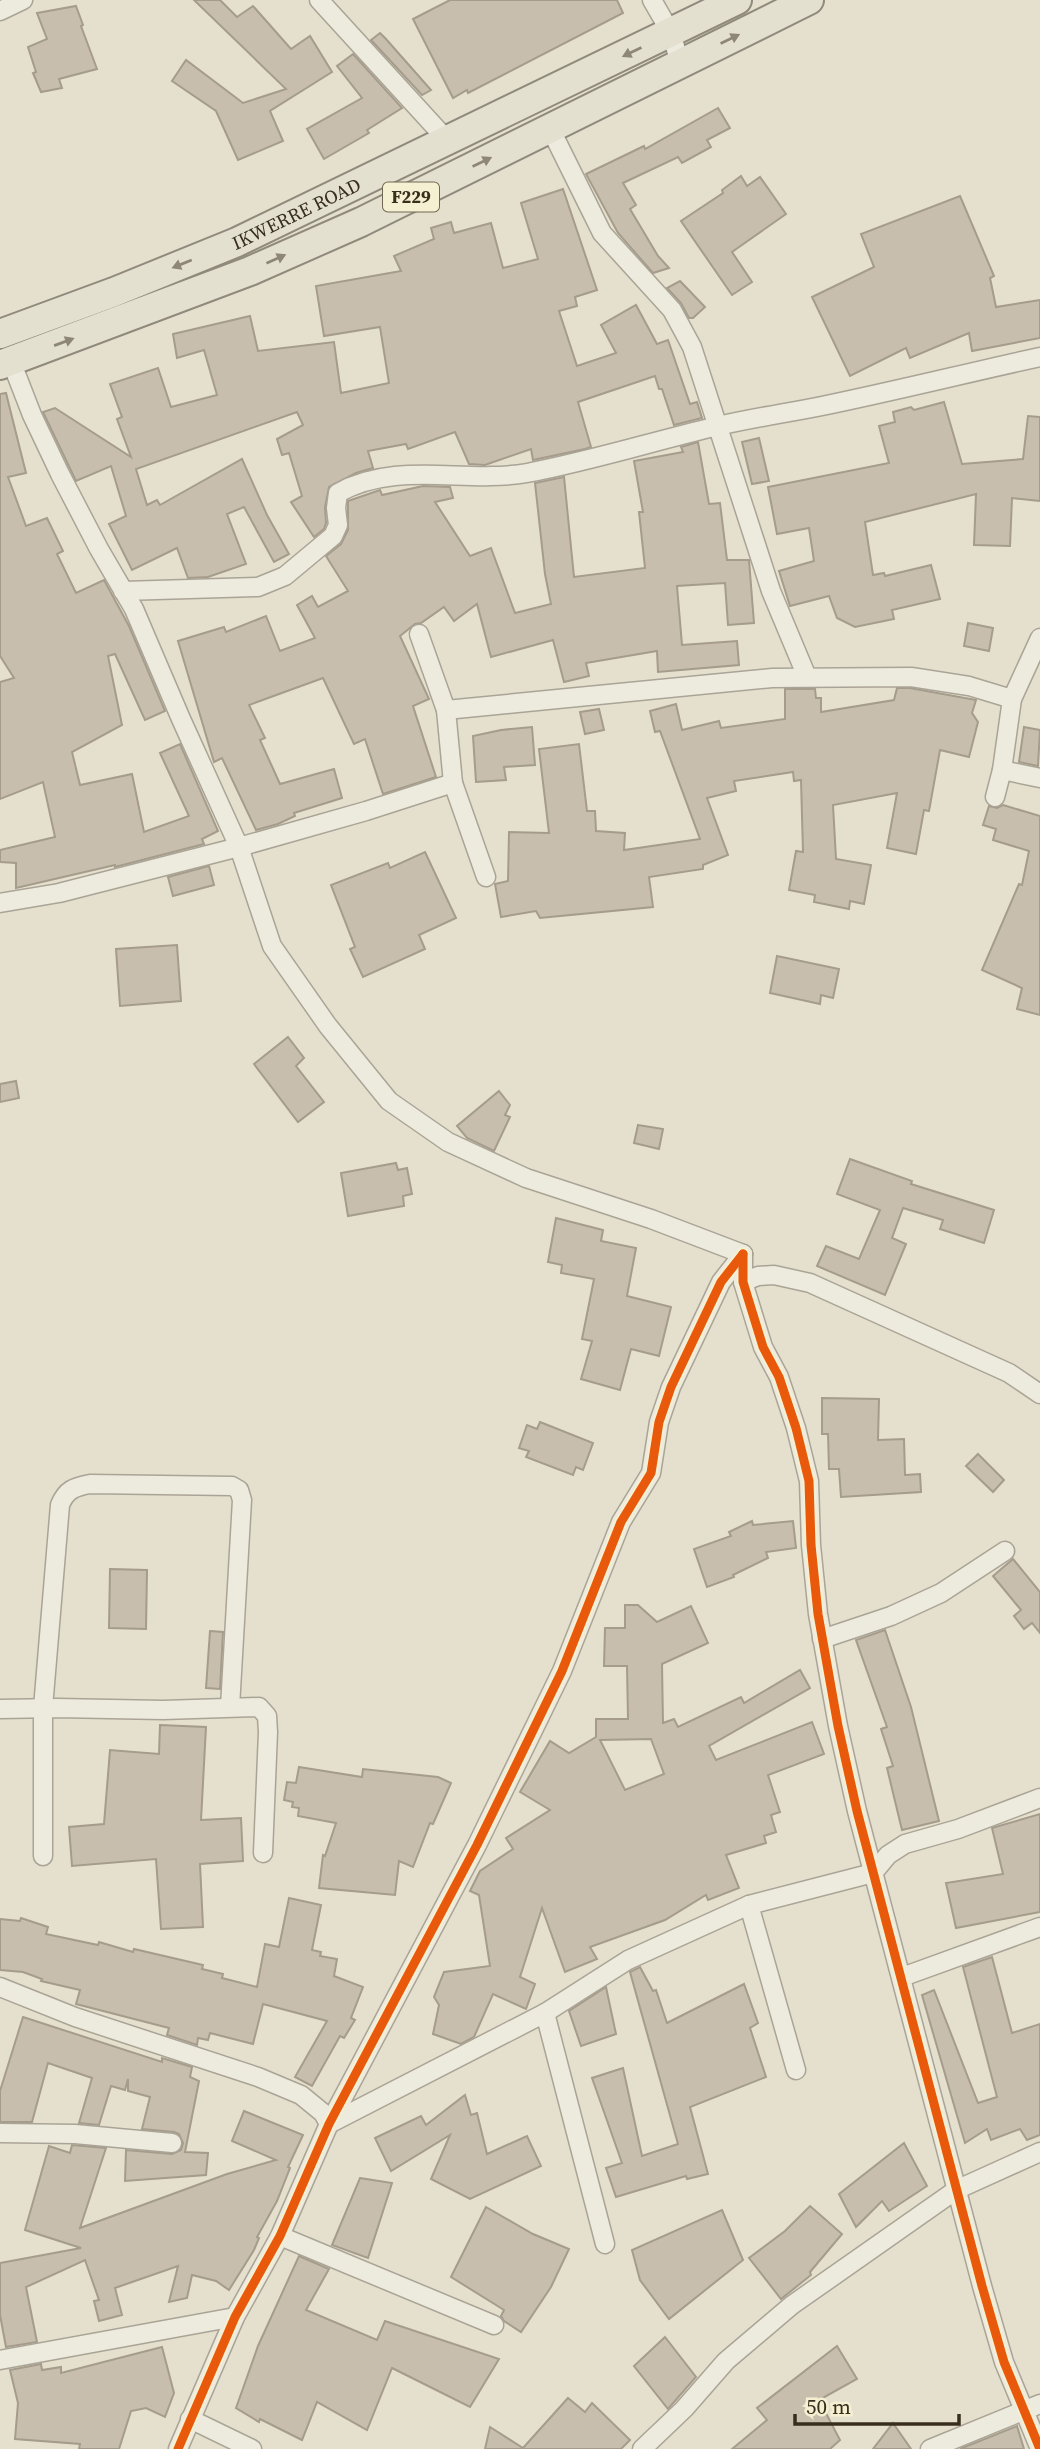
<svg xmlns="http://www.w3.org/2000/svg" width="1040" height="2449" font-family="'Source Serif 4',serif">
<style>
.building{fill:#c8beae;stroke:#a59c8c;stroke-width:2;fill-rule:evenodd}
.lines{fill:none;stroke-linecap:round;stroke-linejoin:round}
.street-casing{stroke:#aaa496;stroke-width:21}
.primary-casing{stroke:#908a7d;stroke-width:32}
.street{stroke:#edeade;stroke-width:18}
.primary{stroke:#e4e0d0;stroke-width:28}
.cycleway-casing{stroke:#f6f0d2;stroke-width:13}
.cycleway{stroke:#e8590c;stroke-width:9}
.oneway{fill:#8e8777}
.labels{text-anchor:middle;stroke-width:6;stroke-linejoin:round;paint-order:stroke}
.shield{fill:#f6f0d2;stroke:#716854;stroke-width:2}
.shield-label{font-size:18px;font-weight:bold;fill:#382e1e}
.street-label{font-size:19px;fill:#382e1e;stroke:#f6f0d2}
</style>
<rect width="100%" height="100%" fill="#e5e0cd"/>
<g class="building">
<path d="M194 0H220L237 17 253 6 291 49 310 36 332 72 270 111 283 141 238 160 216 111 172 81 186 60 243 103 286 89Z"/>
<path d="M450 0H617L623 13 468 93 467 90 453 98 413 19Z"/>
<path d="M76 6 83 25 81 26 97 69 59 79 62 88 41 92 33 73 36 72 28 47 47 39 37 13Z"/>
<path d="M380 33 386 39 431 90 422 95 371 40Z"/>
<path d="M353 54 402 108 367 130 369 133 324 159 307 129 362 98 337 66Z"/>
<path d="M718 108 730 128 707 140 711 147 682 163 678 157 623 183 636 205 630 209 658 256 669 268 653 273 618 233 586 174 644 146 645 149Z"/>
<path d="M741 176 747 186 760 177 786 214 732 252 752 282 732 295 681 221 723 193 722 190Z"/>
<path d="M563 189 597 290 575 297 577 306 559 311 577 366 616 353 601 325 636 305 657 344 668 340 690 404 697 402 702 418 674 425 662 389H659L655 376 578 402 591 447 585 449 533 460 531 449 485 465 469 464 455 432 408 449 406 444 368 451 373 468 356 473 329 487 325 507 326 523 324 529 314 537 291 502 302 496 289 453 282 455 277 439 303 425 297 412 136 469 147 505 157 500 160 505 242 459 267 515 289 554 274 562 244 507 227 514 246 564 208 577 188 578 177 548 132 570 109 524 126 516 111 466 76 481 43 412 55 408 131 457 117 419 122 417 110 384 158 368 171 407 217 395 204 350 177 358 173 334 250 316 258 351 334 342 341 393 389 383 380 327 324 336 316 286 401 271 394 256 434 239 431 228 451 222 454 233 491 223 503 268 538 259 521 203Z"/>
<path d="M960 196 994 276 990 278 996 307 1040 300V338L972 351 969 333 910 358 906 348 850 376 812 297 874 267 861 234Z"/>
<path d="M680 281 705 307 693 318H689L681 303 667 288Z"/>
<path d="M6 393 26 473 8 477 26 526 47 518 63 551 57 554 76 593 104 580 129 626 165 711 145 720 115 654 108 656 122 725 72 752 80 785 132 774 144 832 189 816 160 753 180 744 218 831 202 839 204 844 115 867V865L16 888V863L0 862V850L55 837 43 782 0 799V682L14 678 0 656V394Z"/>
<path d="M944 402 962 464 1023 459 1028 416 1040 417V501L1012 498 1010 546 974 545 976 494 865 522 873 575 884 573 885 576 931 565 940 599 892 610 894 619 855 627 837 618 829 596 790 606 779 571 814 561 809 528 777 534 768 487 889 463 879 426 895 422 893 412 911 407 914 410Z"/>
<path d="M759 438 769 481 752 484 742 442Z"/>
<path d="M698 442 709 504 720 503 727 560H749L754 623 728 625 725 583 677 586 682 645 737 641 739 665 658 672 657 651 586 663 589 676 564 682 553 640 491 657 477 604 454 621 444 607 421 623 415 624 400 636 429 699 413 706 436 777 383 794 365 739 354 744 323 678 249 705 265 738 260 740 280 784 334 769 342 798 294 813 295 816 278 824 256 830 222 758 214 762 178 641 224 627 226 632 266 616 280 651 315 638 297 605 312 596 318 607 348 591 326 556 341 544 348 530V501L380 490 382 495 423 486 450 487 453 498 435 502 470 556 491 548 515 613 551 604 545 574 535 483 564 477 574 577 645 568 639 512H643L634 461 683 452 681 447Z"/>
<path d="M968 623 993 628 989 651 964 646Z"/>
<path d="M897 688H910L976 700 972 713 978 722 969 757 940 750 929 811 924 810 916 854 887 848 897 793 833 805 836 859 871 865 864 904 850 901 849 909 814 902 815 895 789 890 796 851 803 852 801 780 794 781 793 772 734 781 736 791 707 798 728 855 703 865V869L649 877 653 907 540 918 536 911 501 917 495 884 508 881 509 832 549 833 539 749 579 744 587 811H595L596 831 625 833 624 850 700 839 660 731 655 732 650 711 676 704 682 730 719 721 721 728 785 719V689H815L816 698H821V712L894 700Z"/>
<path d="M599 709 604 730 585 734 580 712Z"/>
<path d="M532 727 535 765 504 767 506 780 476 782 473 736 501 730Z"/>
<path d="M1024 727 1040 730 1038 766 1019 762Z"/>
<path d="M1003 805 1040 816V1015L1017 1009 1022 988 982 970 1019 884 1022 885 1029 851 993 840 996 829 983 825 989 806 997 808Z"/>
<path d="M425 852 456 918 419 935 425 949 363 977 350 949 355 947 331 885 388 863 390 868Z"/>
<path d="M209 866 214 885 173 896 168 877Z"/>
<path d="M177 945 181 1001 120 1006 116 949Z"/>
<path d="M777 956 839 969 833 998 821 995 820 1004 770 993Z"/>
<path d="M288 1037 304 1058 296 1066 324 1102 298 1122 254 1064Z"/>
<path d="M16 1081 19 1098 0 1102V1084Z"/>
<path d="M499 1091 510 1105 505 1115 510 1117 494 1151 467 1138 457 1126Z"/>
<path d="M638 1125 663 1129 659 1149 634 1143Z"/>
<path d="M850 1159 912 1181 911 1184 994 1210 984 1243 940 1229 943 1220 903 1208 892 1238 906 1244 885 1295 817 1266 826 1246 859 1259 880 1210 837 1194Z"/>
<path d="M396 1163 398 1170 407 1168 412 1194 403 1196 404 1206 348 1216 341 1173Z"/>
<path d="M556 1218 603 1230 601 1241 636 1248 627 1296 671 1307 659 1356 631 1349 620 1390 581 1379 592 1341 582 1339 594 1279 561 1273 562 1265 548 1262Z"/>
<path d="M822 1398 879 1399 878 1440 904 1439 905 1475 920 1474 921 1492 841 1497 839 1469H829L828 1434H822Z"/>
<path d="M540 1422 593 1443 583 1470 576 1467 573 1475 526 1457 529 1451 519 1448 527 1425 537 1429Z"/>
<path d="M978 1454 1004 1480 993 1492 966 1466Z"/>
<path d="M752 1521 753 1525 793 1521 796 1548 766 1552 768 1558 733 1575 734 1577 707 1587 694 1549 731 1536 729 1532Z"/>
<path d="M1013 1559 1040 1592V1633L1032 1623 1024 1629 1014 1616 1021 1610 993 1576Z"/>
<path d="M110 1569 147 1570 146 1629 109 1628Z"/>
<path d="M625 1605H638L657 1622 691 1606 708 1643 662 1664 663 1723 674 1719 678 1727 741 1697 744 1703 800 1670 810 1688 709 1746 716 1760 812 1722 824 1754 768 1775 780 1812 771 1815 776 1832 764 1836 766 1843 726 1855 739 1888 708 1900 706 1895 665 1920 590 1947 597 1959 565 1972 542 1908 520 1977 535 1984 526 2009 493 1994 474 2037 461 2044 433 2034 439 2005 434 1997 444 1972 490 1966 479 1895 470 1891 480 1871 513 1849 506 1838 550 1810 520 1792 550 1741 569 1753 596 1737V1719H628L627 1666H604L605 1628H625ZM651 1739 664 1774 625 1790 600 1740Z"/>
<path d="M885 1630 911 1707 939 1821 902 1830 887 1768 893 1766 881 1729 887 1727 856 1640Z"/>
<path d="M210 1631 223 1632 220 1689 206 1688Z"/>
<path d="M160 1725 206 1727 201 1820 241 1818 243 1861 200 1864 203 1927 161 1929 156 1859 72 1866 69 1827 104 1824 110 1750 159 1754Z"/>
<path d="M299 1767 362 1777 363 1769 438 1777 451 1783 433 1824 430 1823 413 1867 399 1861 395 1895 319 1888 323 1855 325 1856 336 1823 298 1816 299 1808 292 1807 293 1802 284 1800 287 1782 296 1783Z"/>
<path d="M1040 1814V1912L956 1928 946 1883 1003 1874 992 1828Z"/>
<path d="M289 1898 321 1905 312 1950 321 1952 320 1956 337 1959 334 1976 363 1987 351 2018 355 2020 344 2038 340 2036 312 2086 295 2077 327 2021 263 2004 253 2044 210 2033 208 2040 198 2038 197 2045 167 2035 169 2028 76 2004 80 1990 41 1981 42 1979 23 1972 0 1970V1919L20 1921 21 1918 48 1927 46 1934 98 1945 99 1942 133 1952 134 1949 203 1965 202 1969 223 1974 222 1978 257 1987 265 1944 279 1947Z"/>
<path d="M992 1957 1012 2033 1040 2024V2135L1027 2140 1020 2129 991 2140 987 2129 965 2143 922 1995 934 1990 978 2103 997 2097 963 1967Z"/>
<path d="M640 1967 653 1991 656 1990 667 2023 744 1984 758 2023 750 2028 766 2077 690 2107 708 2174 687 2179 686 2176 616 2197 606 2168 622 2163 592 2078 623 2068 642 2156 678 2144 630 1972Z"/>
<path d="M606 1987 616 2034 581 2046 569 2011Z"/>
<path d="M23 2017 162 2062V2058L192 2067 190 2077 199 2081 185 2152 208 2153 206 2175 125 2181 126 2150 172 2154 181 2150 183 2143 179 2134 174 2132 142 2129 150 2097 128 2091V2079L125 2090 111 2086 99 2125 79 2123 92 2078 48 2063 32 2122H0V2091Z"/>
<path d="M465 2095 471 2115 477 2113 487 2154 527 2136 541 2166 470 2199 431 2179 450 2135 391 2171 375 2138 421 2116 426 2125Z"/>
<path d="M244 2111 303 2135 288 2167 290 2168 277 2201 257 2237 259 2238 254 2250 229 2290 216 2281 192 2275 187 2298 169 2302 178 2266 115 2288 122 2315 99 2321 94 2301 99 2300 85 2260 26 2287 37 2342 6 2347 0 2315V2263L81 2248 25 2230 49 2146 70 2153 72 2145 106 2148 80 2228 227 2174 276 2160 232 2141Z"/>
<path d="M904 2143 927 2186 889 2211 882 2201 856 2227 839 2194Z"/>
<path d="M360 2178 392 2183 368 2258 332 2245Z"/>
<path d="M810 2206 842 2234 810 2272 811 2275 781 2299 749 2258 785 2231Z"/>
<path d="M486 2207 533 2234 569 2249 551 2287 521 2332 504 2321 501 2316 504 2310 451 2277Z"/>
<path d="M722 2210 743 2260 669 2319 640 2280 632 2250Z"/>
<path d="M299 2256 329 2269 306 2310 377 2340 385 2321 499 2359 470 2407 392 2368 367 2430 317 2402 302 2440 260 2419 259 2422 236 2408 258 2346Z"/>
<path d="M665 2337 696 2377 668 2409 634 2366Z"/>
<path d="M837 2346 857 2379 819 2400 840 2440 830 2449H732L767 2420 757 2408Z"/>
<path d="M162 2347 174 2393 165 2417 146 2408 131 2411 119 2449H79L80 2444 15 2439 18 2403 10 2370 41 2364 42 2370 61 2367V2373Z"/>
<path d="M568 2398 585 2412 592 2403 630 2440 621 2449H485L490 2427 523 2448Z"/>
<path d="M893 2423 911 2449H873Z"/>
<path d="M1017 2426 1024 2449H960Z"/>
</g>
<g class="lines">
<defs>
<g id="street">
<path d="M319 0 447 140"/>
<path d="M652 0 671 33 680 63"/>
<path d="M0 11 23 0"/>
<path d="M550 128 602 233 672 310 692 347 771 591 807 677"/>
<path d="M11 361 32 415 60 474 99 549 134 609 181 719 239 847 272 946 328 1026 389 1101 448 1142 526 1178 651 1219 743 1254"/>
<path d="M123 591 258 587 285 576 333 536 338 525 336 508 338 493C397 460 464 484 527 473 591 461 654 441 718 426 752 418 787 413 822 406 895 391 967 373 1040 357"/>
<path d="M419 634 446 710"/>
<path d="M1002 770 1040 778"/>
<path d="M995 797 1002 770 1012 699 1040 638"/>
<path d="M486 877 453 783 446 710 772 678 911 677 969 686 1012 699"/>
<path d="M0 903 59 893 239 847 366 811 453 783"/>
<path d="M743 1254V1282L763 1347 779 1377 796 1428 809 1481 811 1545 818 1614 838 1726 857 1811 982 2286 1004 2362 1040 2449"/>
<path d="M743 1282 758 1276 774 1275 810 1283 1009 1373 1040 1394"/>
<path d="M822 1639 891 1616 941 1593 1005 1551"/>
<path d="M0 1709 57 1708 163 1710 259 1707 267 1716 268 1732 263 1853"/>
<path d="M43 1856V1708L60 1505C66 1490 74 1487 90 1484L232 1486 239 1490 242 1500 230 1707"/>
<path d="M749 1905 796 2070"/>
<path d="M902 1977 1040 1927"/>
<path d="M0 1987 75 2017 258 2077 301 2095 323 2113 329 2124"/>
<path d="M545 2013 605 2244"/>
<path d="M329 2124 545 2013 628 1960 749 1905 873 1873 888 1855 905 1844 958 1829 1040 1798"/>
<path d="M0 2133 75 2134 172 2143"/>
<path d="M280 2236 494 2325"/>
<path d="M0 2360 235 2317"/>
<path d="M190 2419 252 2449"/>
<path d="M178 2449 235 2317 280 2236 329 2124 477 1845 562 1671 621 1522 651 1473 659 1422 671 1387 721 1282 743 1254"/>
<path d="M642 2449 684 2409 726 2361 792 2305 956 2190 1040 2152"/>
<path d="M930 2449 1040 2404"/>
</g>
<g id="primary">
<path id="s1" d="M0 334 114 292 237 242 737 0"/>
<path d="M0 365 250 271 361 222 809 0"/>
</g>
</defs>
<use href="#street" class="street-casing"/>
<use href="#primary" class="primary-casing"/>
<use href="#street" class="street"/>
<use href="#primary" class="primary"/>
<defs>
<g id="cycleway">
<path d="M743 1254V1282L763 1347 779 1377 796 1428 809 1481 811 1545 818 1614 838 1726 857 1811 982 2286 1004 2362 1040 2449"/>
<path d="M178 2449 235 2317 280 2236 329 2124 477 1845 562 1671 621 1522 651 1473 659 1422 671 1387 721 1282 743 1254"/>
</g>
</defs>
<use href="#cycleway" class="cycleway-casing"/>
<use href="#cycleway" class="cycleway"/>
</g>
<defs><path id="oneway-solid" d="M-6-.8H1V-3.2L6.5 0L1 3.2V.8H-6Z" transform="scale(1.75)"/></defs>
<g class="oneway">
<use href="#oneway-solid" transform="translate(730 39) rotate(-26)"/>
<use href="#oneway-solid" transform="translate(632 52) rotate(154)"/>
<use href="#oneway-solid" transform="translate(482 162) rotate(-26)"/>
<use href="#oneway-solid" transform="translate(276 259) rotate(-24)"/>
<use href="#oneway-solid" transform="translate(182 264) rotate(158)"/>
<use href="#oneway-solid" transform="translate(64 342) rotate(-20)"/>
</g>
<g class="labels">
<rect class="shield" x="383" y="182.5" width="56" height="29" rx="5"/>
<g class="shield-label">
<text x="411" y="203">F229</text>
</g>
<g class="street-label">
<text dy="7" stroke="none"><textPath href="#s1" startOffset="320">IKWERRE ROAD</textPath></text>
</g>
</g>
<path d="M795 2414v10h164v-10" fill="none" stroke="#382e1e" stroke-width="3.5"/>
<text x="806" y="2414" font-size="21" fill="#382e1e" stroke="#f6f0d2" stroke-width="5" paint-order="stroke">50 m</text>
</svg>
